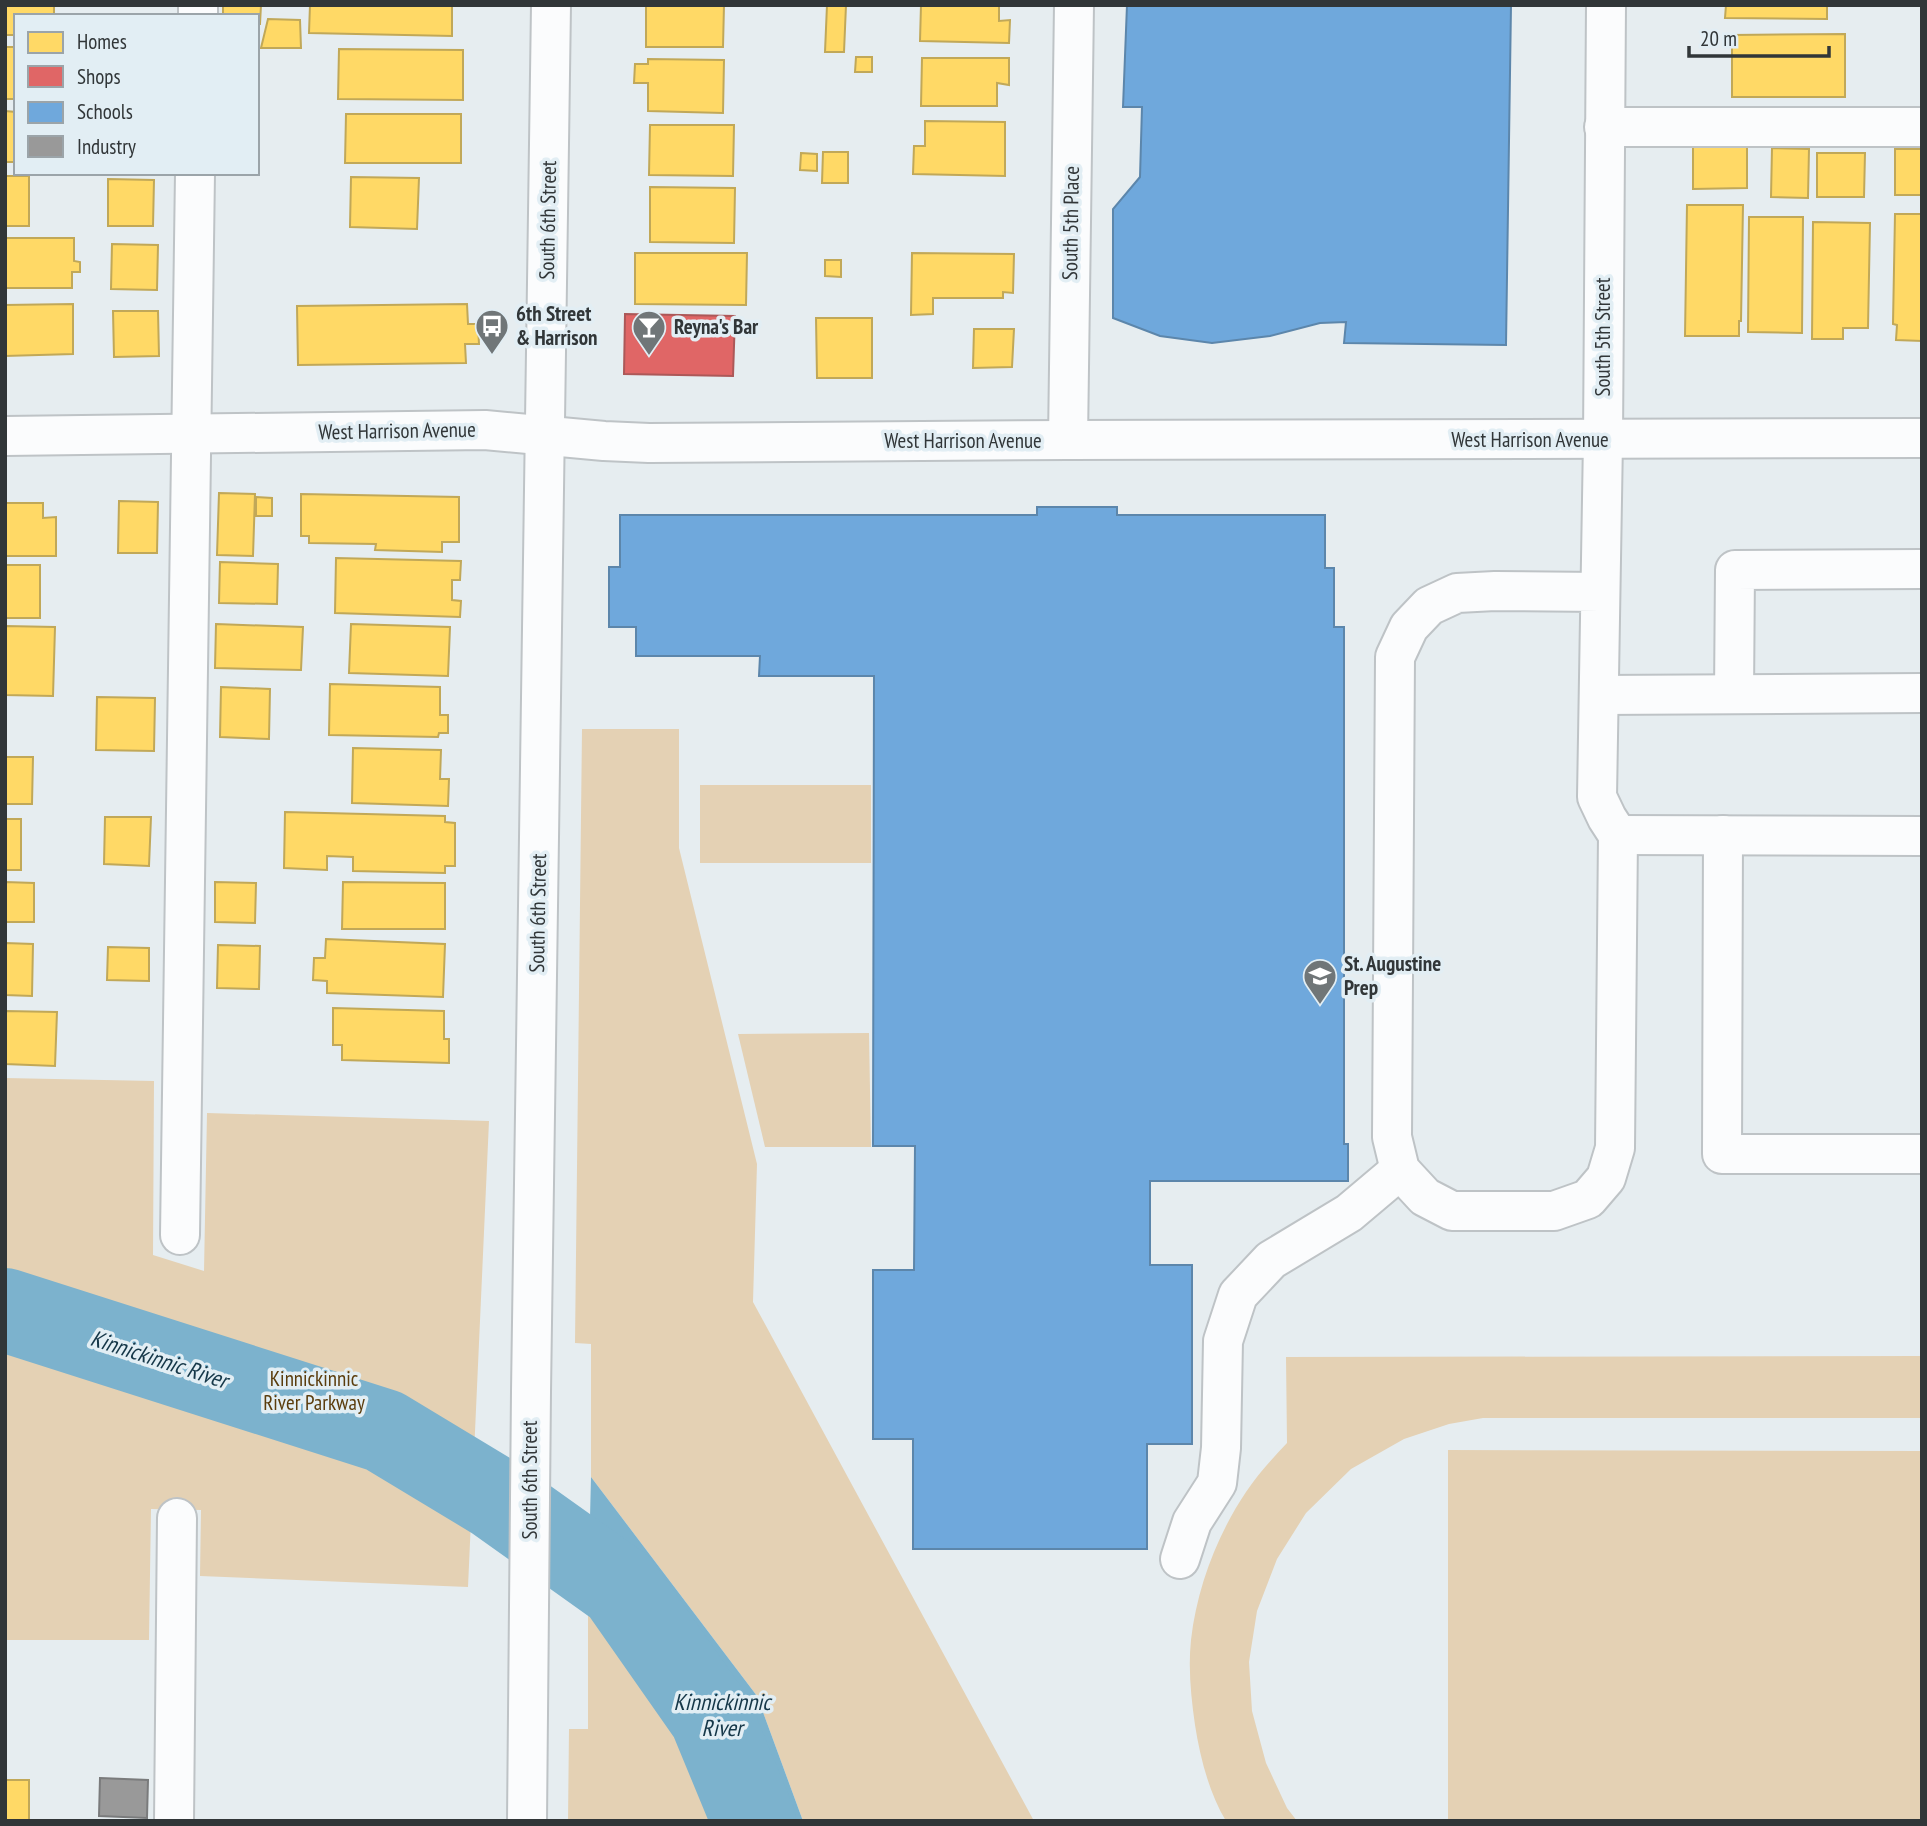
<svg xmlns="http://www.w3.org/2000/svg" width="1927" height="1826" font-family="'PT Sans Narrow',sans-serif">
<style>
.green{fill:#e4d1b4}
.water{fill:#7cb2cd}
.homes{fill:#ffd966;stroke:#c1a858;stroke-width:2}
.shops{fill:#e06666;stroke:#ac5858;stroke-width:2}
.schools{fill:#6fa8dc;stroke:#5c86ab;stroke-width:2}
.industry{fill:#999;stroke:#7a7b7c;stroke-width:2}
.lines{fill:none;stroke-linecap:round;stroke-linejoin:round}
.river{stroke:#7cb2cd;stroke-width:84}
.minor-casing{stroke:#bec3c6;stroke-width:42}
.minor{stroke:#fbfcfd;stroke-width:38}
.labels{text-anchor:middle;stroke-width:7;stroke-linejoin:round;paint-order:stroke}
.street-label{font-size:21px;fill:#313638;stroke:#e2eef4}
.poi-label{font-size:21px;font-weight:bold;fill:#313638;stroke:#e2eef4;text-anchor:start}
.park-label{font-size:21px;fill:#5b3d0d;stroke:#e2eef4}
.water-label{font-size:23px;font-style:italic;fill:#153748;stroke:#e2eef4}
</style>
<rect width="100%" height="100%" fill="#e6edf0"/>
<g class="green">
<path d="M582 729H679V848L757 1164 753 1302 1034 1821H803L757 1696 591 1477V1344L575 1343Z"/>
<rect x="700" y="785" width="171" height="78"/>
<path d="M869 1033 871 1147H765L738 1034Z"/>
<path d="M5 1078 154 1081 153 1255 204 1271 207 1113 489 1121 468 1587 200 1576 201 1510 151 1509 149 1640H5Z"/>
<path d="M1922 1356V1418H1483L1449 1424 1404 1439 1351 1469 1306 1513 1277 1559 1257 1611 1249 1662 1252 1711 1266 1763 1287 1808 1297 1821H1226C1209 1793 1200 1757 1195 1725 1191 1697 1188 1668 1191 1640 1197 1588 1217 1535 1246 1492 1258 1474 1273 1458 1287 1443L1286 1357Z"/>
<path d="M1448 1450 1922 1451V1821H1448Z"/>
<path d="M588 1600 634 1643 692 1743 719 1821H568L569 1729H588Z"/>
</g>
<path class="water" d="M591 1477 757 1696 803 1821H719L692 1743 634 1643 588 1600Z"/>
<g class="homes">
<path d="M5 5H54V16H16V35H5Z"/>
<path d="M223 5H261L260 24H257V16H223Z"/>
<path d="M310 5H452V36L309 33Z"/>
<path d="M646 5H724L723 47H646Z"/>
<path d="M827 5H846L844 52H825Z"/>
<path d="M921 5H999V21L1010 20 1009 43 920 41Z"/>
<path d="M1726 5H1827V19L1725 18Z"/>
<path d="M268 19 300 20 301 48H261Z"/>
<path d="M1845 34V97H1732V35Z"/>
<rect x="5" y="47" width="11" height="52"/>
<path d="M339 49 463 50V100L338 99Z"/>
<path d="M856 57H872V72H855Z"/>
<path d="M922 58H1009V85L997 83V106H921Z"/>
<path d="M648 59 724 60 723 113 648 111V83H634L635 64H648Z"/>
<path d="M5 111 16 112V162H5Z"/>
<path d="M346 114H461V163H345Z"/>
<path d="M925 121 1005 122V176L913 174 914 146H925Z"/>
<path d="M650 125H734L733 176 649 175Z"/>
<path d="M1693 140H1747V188L1693 189Z"/>
<path d="M1772 148 1809 149 1808 198 1771 197Z"/>
<rect x="1895" y="149" width="27" height="46"/>
<path d="M823 152H848V183H822Z"/>
<path d="M801 153 817 154V171L800 170Z"/>
<path d="M1817 153H1865L1864 197H1817Z"/>
<rect x="5" y="176" width="24" height="50"/>
<path d="M351 177 419 178 417 229 350 227Z"/>
<path d="M108 179 154 180 153 226H108Z"/>
<path d="M650 187 735 188 734 243 650 242Z"/>
<path d="M1687 205H1743L1741 321H1739V336H1685Z"/>
<path d="M1895 214H1922V341L1896 340 1897 325 1893 324Z"/>
<path d="M1749 217H1803L1802 333 1748 332Z"/>
<path d="M1813 222 1870 223 1868 328H1843V339H1812Z"/>
<path d="M5 238H74V261L80 262V272H72V288H5Z"/>
<path d="M112 244 158 245 157 290 111 289Z"/>
<path d="M635 253H747L746 305 635 304Z"/>
<path d="M912 253 1014 254 1013 293 1003 292V298H933V314L911 315Z"/>
<path d="M825 260H841V277L825 276Z"/>
<path d="M73 304V354L5 356V305Z"/>
<path d="M467 304 468 324H478L479 344H465L466 363 298 365 297 306Z"/>
<path d="M113 311H158L159 356 114 357Z"/>
<path d="M816 318H872V378H817Z"/>
<path d="M974 329H1014L1012 367 973 368Z"/>
<path d="M219 493 255 494 253 556 217 555Z"/>
<path d="M301 494 459 497V542H442V552L375 550 376 544 309 543V536H301Z"/>
<path d="M256 497 272 498V516H256Z"/>
<path d="M119 501 158 502 157 553H118Z"/>
<path d="M5 503H43V518L56 517V556H5Z"/>
<path d="M336 558 461 561 460 580H452V600L461 601 460 617 335 613Z"/>
<path d="M220 562 278 564 277 604 219 603Z"/>
<rect x="5" y="565" width="35" height="53"/>
<path d="M216 624 303 627 301 670 215 668Z"/>
<path d="M351 624 450 627 448 676 349 673Z"/>
<path d="M5 626 55 627 53 696 5 695Z"/>
<path d="M330 684 440 687V715H448V733H439L438 737 329 735Z"/>
<path d="M221 687 270 689 269 739 220 737Z"/>
<path d="M97 697 155 698 154 751 96 750Z"/>
<path d="M353 748 441 750 440 779H449L448 806 352 803Z"/>
<path d="M5 757H33L32 804H5Z"/>
<path d="M285 812 445 816V822L455 823V866H445V873L353 871V857L327 856V870L284 868Z"/>
<path d="M105 817H151L149 866 104 864Z"/>
<rect x="5" y="819" width="16" height="51"/>
<path d="M5 882 34 883V922H5Z"/>
<path d="M215 882 256 883 255 923 215 922Z"/>
<path d="M343 882 445 883V929H342Z"/>
<path d="M326 939 445 944 443 997 327 993V981L313 980 314 958H325Z"/>
<path d="M5 943 33 944 32 996 5 995Z"/>
<path d="M218 945 260 946 259 989 217 988Z"/>
<path d="M108 947 149 948V981L107 980Z"/>
<path d="M333 1008 444 1011V1039H449V1063L342 1060V1045H333Z"/>
<path d="M5 1011 57 1012 55 1066 5 1064Z"/>
<rect x="5" y="1780" width="24" height="41"/>
</g>
<path class="shops" d="M625 314 735 316 733 376 624 374Z"/>
<g class="schools">
<path d="M1127 5H1511L1506 345 1344 343 1346 322 1320 323 1270 336 1212 343 1160 336 1113 318V209L1140 177 1142 107H1123Z"/>
<path d="M1037 507H1117V515H1325V568H1334V627H1344V1144H1348V1181H1150V1265H1192V1444H1147V1549H913V1439H873V1270H914L915 1146H873L874 676H759L760 656H636V627H609V567H620V515H1037Z"/>
</g>
<path class="industry" d="M100 1778 148 1780 147 1818 99 1816Z"/>
<g class="lines">
<path class="river" d="M5 1310 384 1431 495 1498 620 1587 711 1717 754 1821"/>
<defs>
<g id="minor">
<path d="M198 16V5"/>
<path d="M1604 127H1922"/>
<path d="M5 436 485 430 604 441 649 443 1068 440 1922 438"/>
<path d="M1068 440 1074 5"/>
<path d="M1600 592 1495 591 1457 593 1429 606 1409 627 1395 657 1392 1137 1400 1170 1425 1197 1452 1211H1554L1588 1199 1606 1178 1615 1148 1618 835 1607 818 1597 797 1603 440 1606 5"/>
<path d="M1734 694 1735 570 1922 569"/>
<path d="M1599 695 1922 693"/>
<path d="M1618 835 1922 836"/>
<path d="M1723 835 1722 1154H1922"/>
<path d="M180 1235 195 173"/>
<path d="M1180 1559 1192 1522 1217 1483 1221 1448 1223 1341 1238 1295 1271 1260 1349 1213 1400 1170"/>
<path d="M174 1821 177 1518"/>
<path d="M527 1821 531 1392 551 5"/>
</g>
</defs>
<use href="#minor" class="minor-casing"/>
<use href="#minor" class="minor"/>
</g>
<defs>
<symbol id="bus-pin" viewBox="-11 -11 22 30"><path d="M0 17L-7.5 6A9.5 9.5 0 1 1 7.5 6Z" fill="#707678" stroke="#e2eef4"/><path d="M-5-6H5V4H4V6H2V4H-2V6H-4V4H-5ZM-3.5-4V0h7V-4ZM-3.5 1.2v1.5H-2V1.2ZM2 1.2v1.5H3.5V1.2Z" fill="#fff"/></symbol>
<symbol id="bar-pin" viewBox="-11 -11 22 30"><path d="M0 17L-7.5 6A9.5 9.5 0 1 1 7.5 6Z" fill="#707678" stroke="#e2eef4"/><path d="M-6-5H6L.8 .8V4.5H3.5V6h-7V4.5H-.8V.8Z" fill="#fff"/></symbol>
<symbol id="school-pin" viewBox="-11 -11 22 30"><path d="M0 17L-7.5 6A9.5 9.5 0 1 1 7.5 6Z" fill="#707678" stroke="#e2eef4"/><path d="M0-5L7-2L0 1L-7-2ZM-4 1L0 2.5L4 1V4Q0 6-4 4Z" fill="#fff"/></symbol>
</defs>
<g fill-rule="evenodd">
<use href="#bus-pin" x="473" y="307" width="38" height="52"/>
<use href="#bar-pin" x="630" y="308" width="38" height="52"/>
<use href="#school-pin" x="1301" y="957" width="38" height="52"/>
</g>
<g class="labels">
<g class="street-label">
<text transform="translate(548 220) rotate(-89)" y="7">South 6th Street</text>
<text transform="translate(1071 223) rotate(-89)" y="7">South 5th Place</text>
<text transform="translate(1603 337) rotate(-90)" y="7">South 5th Street</text>
<text transform="translate(397 431) rotate(-1)" y="7">West Harrison Avenue</text>
<text x="1530" y="447">West Harrison Avenue</text>
<text x="963" y="448">West Harrison Avenue</text>
<text transform="translate(538 913) rotate(-89)" y="7">South 6th Street</text>
<text transform="translate(530 1480) rotate(-90)" y="7">South 6th Street</text>
</g>
<g class="poi-label">
<text x="516" y="321">6th Street<tspan x="516" dy="24">&amp; Harrison</tspan></text>
<text x="674" y="334">Reyna's Bar</text>
<text x="1344" y="971">St. Augustine<tspan x="1344" dy="24">Prep</tspan></text>
</g>
<g class="park-label">
<text x="314" y="1386">Kinnickinnic<tspan x="314" dy="24">River Parkway</tspan></text>
</g>
<g class="water-label">
<text transform="translate(159 1359) rotate(18)" y="8">Kinnickinnic River</text>
<text x="722" y="1710">Kinnickinnic<tspan x="722" dy="26">River</tspan></text>
</g>
</g>
<rect width="1927" height="1826" fill="none" stroke="#313638" stroke-width="14"/>
<rect x="14" y="14" width="245" height="161" fill="#e2eef4" stroke="#9ba4a9" stroke-width="2"/>
<rect x="28" y="32" width="35" height="21" fill="#ffd966" stroke="#9ba4a9" stroke-width="2"/>
<text x="77" y="49" font-size="21" fill="#313638">Homes</text>
<rect x="28" y="66" width="35" height="21" fill="#e06666" stroke="#9ba4a9" stroke-width="2"/>
<text x="77" y="84" font-size="21" fill="#313638">Shops</text>
<rect x="28" y="102" width="35" height="21" fill="#6fa8dc" stroke="#9ba4a9" stroke-width="2"/>
<text x="77" y="119" font-size="21" fill="#313638">Schools</text>
<rect x="28" y="136" width="35" height="21" fill="#999999" stroke="#9ba4a9" stroke-width="2"/>
<text x="77" y="154" font-size="21" fill="#313638">Industry</text>
<path d="M1689 46v10h140v-10" fill="none" stroke="#313638" stroke-width="3.5"/>
<text x="1700" y="46" font-size="21" fill="#313638" stroke="#e2eef4" stroke-width="5" paint-order="stroke">20 m</text>
</svg>
